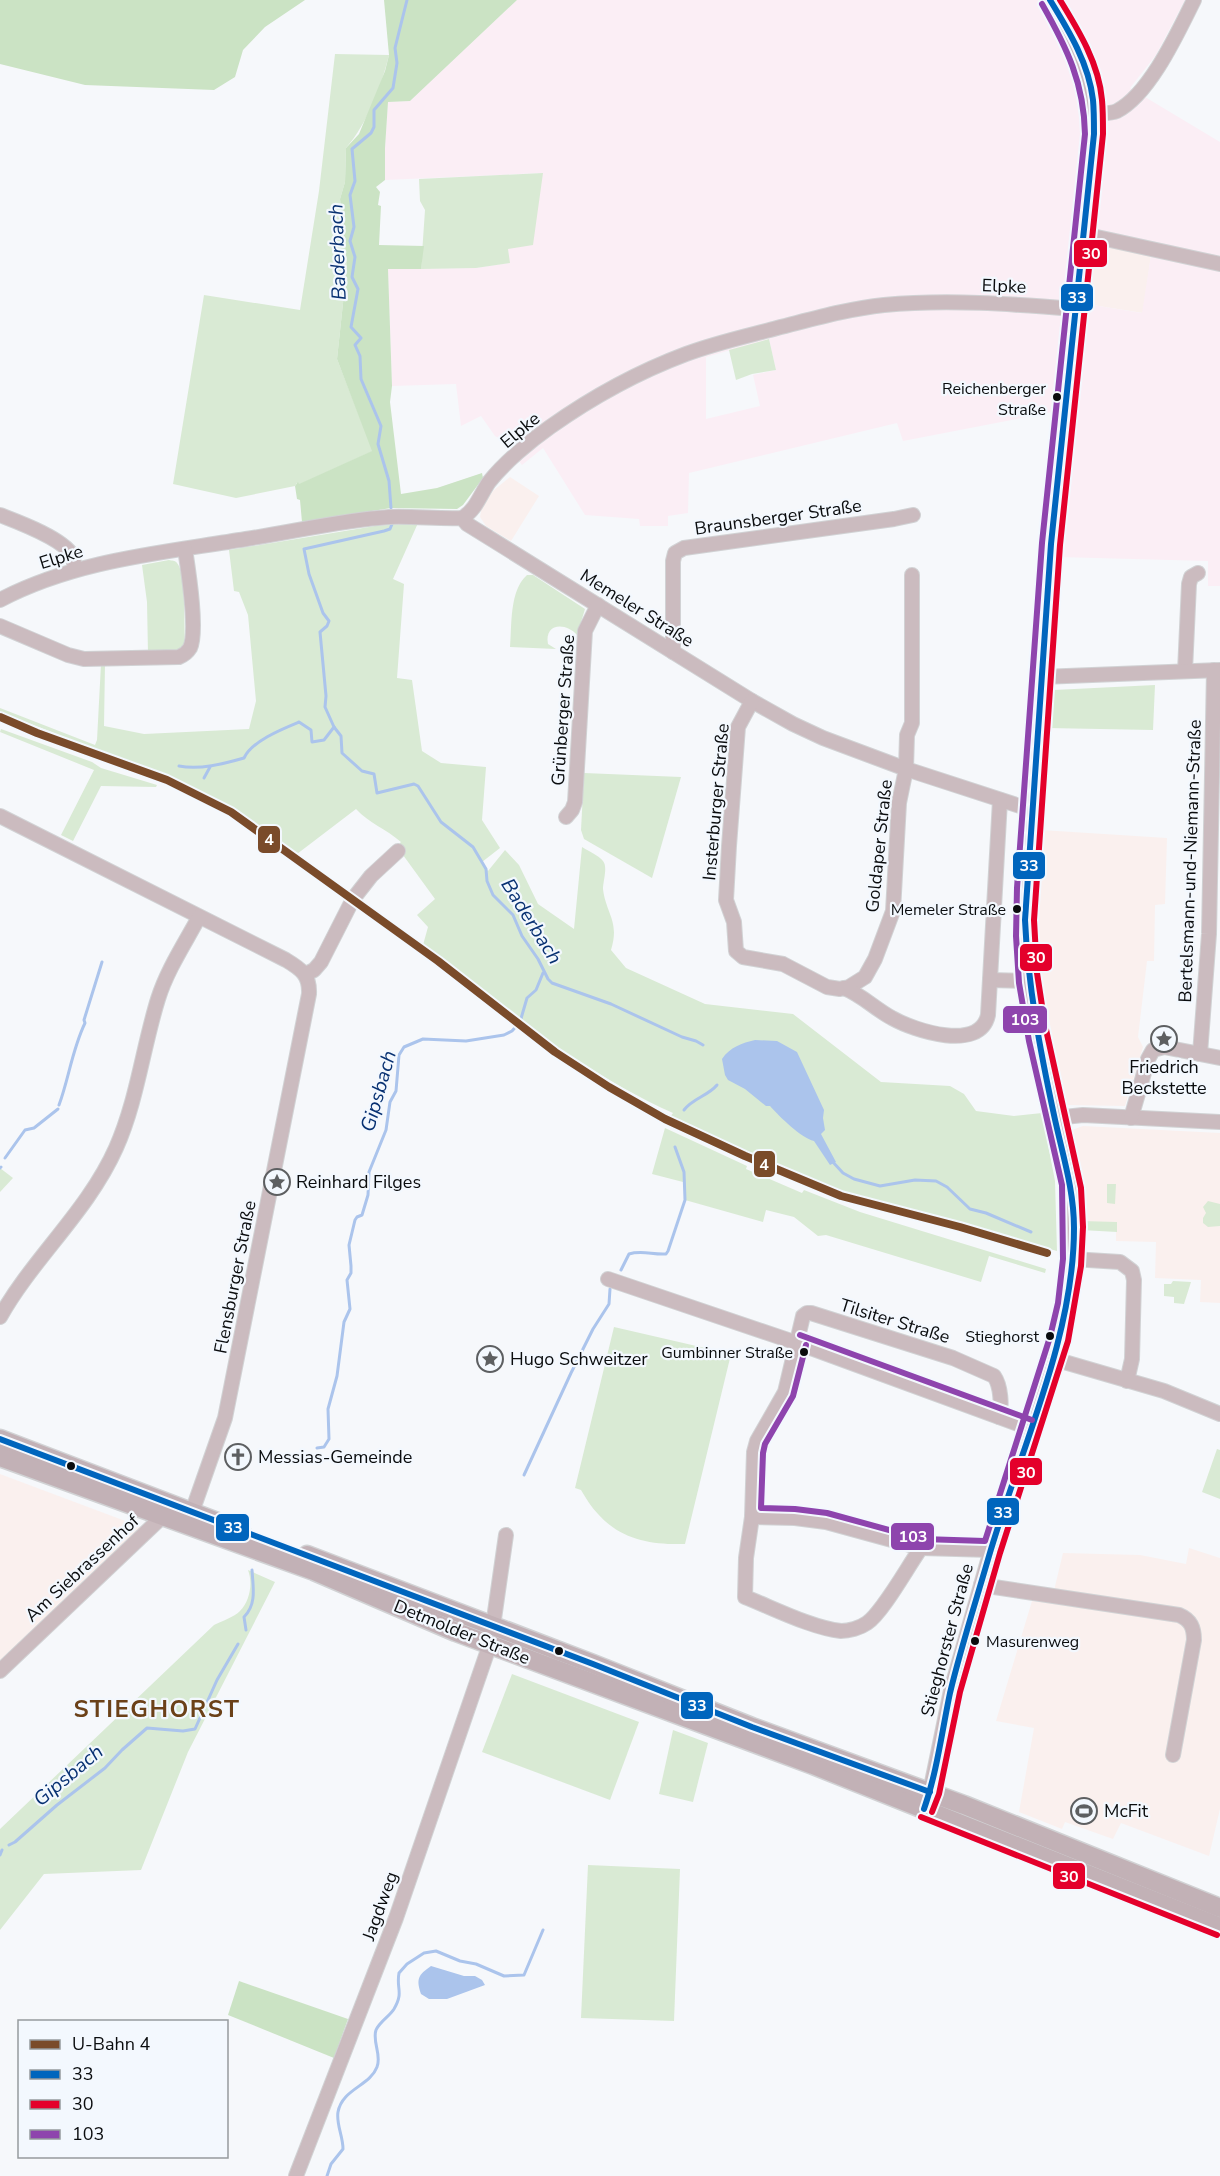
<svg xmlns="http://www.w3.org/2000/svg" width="1220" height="2176" font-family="'Nunito Sans',sans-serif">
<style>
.commercial{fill:#faf0ee}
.industrial{fill:#fbeef5;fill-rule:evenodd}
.green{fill:#d9ead4}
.forest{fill:#cbe3c4}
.water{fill:#abc4ec}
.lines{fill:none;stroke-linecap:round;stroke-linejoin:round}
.stream{stroke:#abc4ec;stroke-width:3}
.minor-casing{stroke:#d1d2d4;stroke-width:16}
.major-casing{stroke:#d1d2d4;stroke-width:21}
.minor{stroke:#cbbbbf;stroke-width:14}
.major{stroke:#c2b1b6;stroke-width:18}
.bus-1-casing{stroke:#f3f8fe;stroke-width:10}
.bus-2-casing{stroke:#f3f8fe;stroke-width:10}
.bus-3-casing{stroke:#f3f8fe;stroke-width:10}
.bus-1{stroke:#0065bd;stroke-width:6}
.bus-2{stroke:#e4002b;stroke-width:6}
.bus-3{stroke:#8e44ad;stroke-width:6}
.metro-1-casing{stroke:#f3f8fe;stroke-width:12}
.metro-1{stroke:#7a4b2a;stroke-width:8}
.bus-dot{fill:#0a0c0e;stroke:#f3f8fe;stroke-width:2}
.labels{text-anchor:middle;stroke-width:4.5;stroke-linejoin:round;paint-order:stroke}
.bus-label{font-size:16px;fill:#0a0c0e;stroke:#f3f8fe;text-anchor:end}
.street-label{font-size:18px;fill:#0a0c0e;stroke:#f3f8fe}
.poi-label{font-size:18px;fill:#0a0c0e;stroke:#f3f8fe;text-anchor:start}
.water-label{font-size:20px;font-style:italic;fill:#083172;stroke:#f3f8fe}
.district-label{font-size:24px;font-weight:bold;letter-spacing:1.5px;fill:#6b4118;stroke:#f3f8fe}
.line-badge{stroke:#f3f8fe;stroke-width:2}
.badge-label{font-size:16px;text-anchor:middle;font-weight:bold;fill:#fff}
</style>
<rect width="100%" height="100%" fill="#f6f8fb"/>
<g class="commercial">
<path d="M1114 247 1151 255 1143 313 1086 304 1091 264 1093 258 1102 249Z"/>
<path d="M510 477 539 496 511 541 486 526 480 517 482 506 494 490Z"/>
<path d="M1041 830 1167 838 1165 904 1155 905 1154 961H1147L1138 1037 1143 1047 1125 1106 1067 1105 1061 1094 1042 1000 1038 965V885Z"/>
<path d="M1083 1126 1220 1133V1303L1200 1302 1201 1280 1155 1278 1156 1242 1116 1241V1231L1081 1229 1079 1182 1071 1135 1072 1130Z"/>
<path d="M0 1474 144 1528 0 1663Z"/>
<path d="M1189 1548 1220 1558V1809L1209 1856 1121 1823 1113 1839 1065 1822 1062 1829 1019 1812 1034 1728 996 1721 1032 1601 1051 1603 1063 1553 1140 1555 1186 1564Z"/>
</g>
<path class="industrial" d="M517 0H1185L1156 55 1130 88 1220 142V586H1208V561L1058 557 1073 408 903 441 897 423 689 473 688 513 668 516V526H640L639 519 585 515 543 448 522 465 502 440 495 436 481 416 461 426 456 384 392 386 388 269 476 268 509 263 508 249 542 173 385 180V148L388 102 410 101ZM1114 247 1151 255 1142 313 1086 304 1091 264 1093 258 1102 249ZM769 339 776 370 753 375 760 406 706 419V357Z"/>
<g class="green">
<path d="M335 54 389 55C381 87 367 124 346 148L345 182 340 199 347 266 337 359 373 451 298 485 297 483 295 486 236 498 173 484 204 295 300 310 319 191Z"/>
<path d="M543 173 533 245 508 249 510 263 476 268 421 269 425 210 420 201 419 179Z"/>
<path d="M769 339 776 370 752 374 736 380 729 350Z"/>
<path d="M418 523 393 579 404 584 397 678 412 680 422 751 441 763 486 767 482 820 500 848 482 862 488 871 505 850 519 865 538 904 574 929 582 847C588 851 598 855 603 861 608 867 603 881 603 889 606 914 620 921 611 950L626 968 705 1004 793 1014 881 1082 950 1086 964 1094 976 1111 1014 1116 1042 1113 1055 1181 1057 1251 837 1191 794 1174 670 1117 673 1113C639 1098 605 1078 574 1058L572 1061 527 1027H525L465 977 423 945 428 927 417 915 435 899 403 855 395 848 401 842C386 829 369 823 356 809L297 854 252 822 183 783 0 712V708L95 745 97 740 101 664H105L104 726 144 734 249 729 256 701 248 615 239 592 234 591 229 550 375 526Z"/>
<path d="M169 560C172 561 175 560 177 563 186 572 184 631 185 645L180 652 148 654 147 602 142 565Z"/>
<path d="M527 575H533L585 609 577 635C566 622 544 623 548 644L556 649 510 647C512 626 509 591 527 575Z"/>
<path d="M1155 685 1153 730 1047 728 1049 696 1054 690Z"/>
<path d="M1 729 92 762 101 768 157 785 156 787 101 786 73 841 61 835 94 770 0 732Z"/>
<path d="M584 773 681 777 652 878 584 839 581 830Z"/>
<path d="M665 1128 747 1166 746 1169 802 1193 804 1190 860 1212 1046 1269 1045 1273 989 1256 981 1282 826 1235 818 1236 794 1217 766 1210 763 1222 685 1200 683 1182 652 1174Z"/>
<path d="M0 1168 13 1178 0 1192Z"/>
<path d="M1107 1184H1116L1115 1204 1107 1203Z"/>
<path d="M1208 1201 1220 1204V1226L1208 1227 1203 1223V1218L1206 1213 1203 1207Z"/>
<path d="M1081 1221 1117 1222V1232L1081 1230Z"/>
<path d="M1173 1281 1191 1282 1184 1304 1174 1303V1297L1164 1296V1284H1171Z"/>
<path d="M614 1327 731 1354 685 1544C652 1545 621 1540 598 1514 591 1507 586 1498 581 1490L575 1488Z"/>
<path d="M1217 1449 1220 1450V1499L1202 1492Z"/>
<path d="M248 1570 275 1582 188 1752 141 1870 44 1874 0 1930V1829L214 1625C222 1621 234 1617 240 1611 250 1601 253 1583 248 1570Z"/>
<path d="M512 1674 639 1722 610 1800 482 1752Z"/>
<path d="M673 1730 708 1743 693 1802 659 1794Z"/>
<path d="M588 1865 680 1869 674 2021 581 2018Z"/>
</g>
<g class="forest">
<path d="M0 0H305L265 27 243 50 235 77 214 90 85 85 0 64Z"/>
<path d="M384 0H517L410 101 388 102 385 148V180L376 187 380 192 378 205 381 206 379 245 424 246 421 269H388L392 386 390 402 401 494 437 488 482 473 483 478 463 505 457 509 391 508 302 522 300 500 297 499 295 486 298 482 299 484 372 451 337 359 347 266 340 199 345 182 346 148 359 134 385 71 389 55Z"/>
<path d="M239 1981 348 2019 334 2058 228 2015Z"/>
</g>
<g class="water">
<path d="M755 1040 777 1041 797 1052 824 1110 823 1118 825 1130 821 1134 836 1162 830 1165 814 1141C801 1138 780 1117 770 1106H766L745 1089 728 1080 725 1075 722 1059C730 1047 742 1043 755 1040Z"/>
<path d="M431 1966 464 1976H475L482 1980 485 1985 447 1999H429L421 1994C416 1979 418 1975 431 1966Z"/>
</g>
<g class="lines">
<g class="stream">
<path d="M391 508 389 481 378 444 381 426 361 379 360 356 355 345 361 338 351 327 358 289 352 277 355 257 350 241 354 227 350 195 355 181 352 149 371 133 374 127V110L393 88 397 63 395 48 407 0"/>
<path d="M392 524 390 529 384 531 304 549 309 574 323 613 329 621 327 626 320 632 326 696 325 707 334 727 341 736 342 753 362 771 374 774 377 793 414 784 418 786 441 822 473 847 486 869 487 881 493 895 513 915 522 936 538 959 548 979 552 983 611 1004 682 1037 696 1041 703 1045"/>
<path d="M179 766C200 770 223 764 244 758 252 741 282 729 299 722L311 730 312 742 324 740 334 727"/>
<path d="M204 778 210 767"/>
<path d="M59 1105C69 1078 72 1050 85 1023L84 1020 102 962"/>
<path d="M684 1110C693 1098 708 1096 717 1085"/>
<path d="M5 1158 25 1130 34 1128 58 1109"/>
<path d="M831 1160 843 1173 854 1179 880 1186 915 1180 936 1181 947 1187 970 1209 986 1213 1031 1232"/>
<path d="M0 1168 1 1167"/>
<path d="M621 1270 629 1254C642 1250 653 1255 666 1254L668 1251 685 1200 684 1172 675 1147"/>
<path d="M317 1448 324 1447 329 1439 328 1409 337 1376 344 1322 350 1309 347 1280 351 1273V1266L349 1245 355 1220 357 1217 362 1215 368 1195 369 1172 386 1130 390 1102 396 1091 399 1055 404 1047 423 1039 466 1041 504 1035 512 1031 520 1022 527 998 536 990 543 973"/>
<path d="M524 1475 571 1373 593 1329 609 1304 610 1289"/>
<path d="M246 1630 244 1617C257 1604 253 1587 252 1570"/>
<path d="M9 1845 15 1842 57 1805 105 1768 122 1750 147 1728 183 1731 195 1729 217 1680 238 1644"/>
<path d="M0 1855 2 1850"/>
<path d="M327 2176 331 2164 343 2149C343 2136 336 2124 338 2112 342 2089 370 2086 377 2067 382 2055 372 2042 376 2030 380 2021 389 2017 394 2009 404 1992 396 1989 399 1973L407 1964 424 1953 436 1951 460 1961 476 1964 504 1976 524 1975 543 1930"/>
</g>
<defs>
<g id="minor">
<path d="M1094 114C1101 113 1110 114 1117 111 1150 94 1178 32 1194 0"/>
<path d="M1083 234 1220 264"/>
<path d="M0 515C18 522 62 538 72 555 74 559 74 565 75 569"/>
<path d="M462 518 467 524 752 701 793 724 823 738 906 769 1032 810"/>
<path d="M0 600C76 560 162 553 246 539 293 532 342 520 389 517 414 516 438 519 462 518 476 510 480 495 489 482 504 463 530 441 550 427 591 398 638 372 686 354 715 343 747 336 777 328 813 319 847 309 884 305 947 299 1012 304 1075 309"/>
<path d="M0 626 68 655 84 659 179 657C184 655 187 653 190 648 198 631 188 569 185 549"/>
<path d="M673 652V561L675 553 684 548 894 519 913 515"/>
<path d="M1185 671 1189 584 1191 577 1198 573"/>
<path d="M1041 677 1220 670"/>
<path d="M752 701 738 727 729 846 726 900 734 922 736 951 743 957 783 964 827 987 840 989 849 987 865 977 875 959 893 911 899 803 906 769 907 735 912 723V575"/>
<path d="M0 816 286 960C301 969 310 975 309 994L225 1418 192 1512"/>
<path d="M566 817 572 810 575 802 585 631 598 605"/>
<path d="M306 974 314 970 321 962 353 899 371 876 398 851"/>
<path d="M990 980 1028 981"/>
<path d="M844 988C862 995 875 1009 892 1018 915 1031 980 1052 988 1015L1000 800"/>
<path d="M1200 1054 1209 934 1214 670"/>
<path d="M1055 1118 1083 1115 1220 1122"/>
<path d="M1131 1118 1148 1059 1153 1050 1164 1047 1220 1058"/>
<path d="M1072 1259 1120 1262 1132 1271 1134 1280 1132 1359 1127 1381"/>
<path d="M608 1279 797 1343 1029 1428"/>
<path d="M0 1317C33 1258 88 1211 116 1148 137 1101 143 1047 158 999 167 970 185 943 199 917"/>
<path d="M1054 1359 1164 1391 1220 1414"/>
<path d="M752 1517 795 1518 826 1522 921 1548 991 1550"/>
<path d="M921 1548C908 1566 883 1612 867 1623 860 1628 849 1631 841 1631 812 1628 773 1608 745 1597L746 1558 752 1517 754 1452 757 1441 785 1392 803 1316 807 1313H811L953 1358 994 1376C1001 1386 1002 1406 999 1417"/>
<path d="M981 1585 1179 1615C1191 1620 1194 1628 1194 1640L1173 1755"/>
<path d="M493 1626 506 1535"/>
<path d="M0 1671 163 1516"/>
<path d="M930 1792 951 1690 991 1550 1059 1339C1071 1291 1078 1239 1072 1190 1069 1170 1062 1151 1058 1132 1043 1061 1026 993 1025 920L1051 544 1094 134 1093 100 1087 72 1071 35 1050 0"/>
<path d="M296 2176 396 1918 490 1644"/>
</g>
<g id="major">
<path d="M0 1439 241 1531"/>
<path d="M0 1457 314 1571 456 1632 813 1765 1220 1927"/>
<path d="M307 1555 593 1664 752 1727 964 1805 1220 1908"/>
</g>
</defs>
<use href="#minor" class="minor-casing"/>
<use href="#major" class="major-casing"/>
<use href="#minor" class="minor"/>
<use href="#major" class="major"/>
<defs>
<g id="bus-1">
<path d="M0 1439 593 1664 752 1727 930 1792"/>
<path d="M924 1809C937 1772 942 1731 950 1693 961 1647 976 1601 989 1556 1020 1450 1074 1338 1074 1228 1074 1189 1062 1153 1054 1115 1040 1050 1028 986 1025 920L1051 544 1094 134C1094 123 1094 111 1093 100 1089 64 1069 31 1050 0"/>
</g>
<g id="bus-2">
<path d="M932 1812 939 1794 960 1692 1000 1553 1068 1341 1081 1266 1083 1227 1081 1188 1045 1025 1037 973 1034 920 1060 545 1103 134C1103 123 1103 111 1102 100 1099 64 1079 31 1060 0"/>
<path d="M921 1817 1217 1935"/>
</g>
<g id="bus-3">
<path d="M800 1335 1032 1420"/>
<path d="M806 1345 793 1396 765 1444 763 1453 761 1508 795 1509 827 1513 922 1539 985 1541 1050 1337 1058 1303 1063 1259 1062 1185 1029 1041 1019 983 1016 936 1017 888 1042 543 1085 134C1084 83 1067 48 1042 4"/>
</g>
</defs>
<use href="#bus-1" class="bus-1-casing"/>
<use href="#bus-2" class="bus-2-casing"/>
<use href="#bus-3" class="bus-3-casing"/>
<use href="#bus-1" class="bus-1"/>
<use href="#bus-2" class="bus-2"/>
<use href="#bus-3" class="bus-3"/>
<defs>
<path id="metro-1" d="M0 717 37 733 167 780 231 812 438 961 555 1052 609 1087 665 1119 745 1156 841 1196 960 1227 1047 1253"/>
</defs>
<use href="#metro-1" class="metro-1-casing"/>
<use href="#metro-1" class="metro-1"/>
</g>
<defs>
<symbol id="sight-ring" viewBox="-11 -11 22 22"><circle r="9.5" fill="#f3f8fe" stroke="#5d5f61" stroke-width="1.5"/><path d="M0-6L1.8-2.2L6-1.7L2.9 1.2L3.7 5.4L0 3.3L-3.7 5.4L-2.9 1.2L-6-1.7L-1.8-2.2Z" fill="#5d5f61"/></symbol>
<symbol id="church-ring" viewBox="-11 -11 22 22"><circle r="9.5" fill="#f3f8fe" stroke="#5d5f61" stroke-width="1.5"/><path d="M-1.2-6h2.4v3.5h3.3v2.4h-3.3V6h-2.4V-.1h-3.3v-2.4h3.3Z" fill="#5d5f61"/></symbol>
<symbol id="stadium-ring" viewBox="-11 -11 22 22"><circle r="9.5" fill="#f3f8fe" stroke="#5d5f61" stroke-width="1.5"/><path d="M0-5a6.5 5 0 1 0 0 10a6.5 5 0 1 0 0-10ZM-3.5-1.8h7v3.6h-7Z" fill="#5d5f61"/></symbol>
</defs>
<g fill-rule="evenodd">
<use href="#sight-ring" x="1149" y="1024" width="30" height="30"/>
<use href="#sight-ring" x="262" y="1167" width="30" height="30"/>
<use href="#sight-ring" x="475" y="1344" width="30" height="30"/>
<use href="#church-ring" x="223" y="1442" width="30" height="30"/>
<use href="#stadium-ring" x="1069" y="1796" width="30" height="30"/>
</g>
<g class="bus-dot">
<circle cx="1057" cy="397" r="5"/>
<circle cx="1017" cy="909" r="5"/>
<circle cx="1050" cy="1336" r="5"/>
<circle cx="804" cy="1352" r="5"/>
<circle cx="71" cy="1466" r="5"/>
<circle cx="975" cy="1641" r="5"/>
<circle cx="559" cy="1651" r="5"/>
</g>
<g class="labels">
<g class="bus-label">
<text x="1046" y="394">Reichenberger<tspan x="1046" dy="21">Straße</tspan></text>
<text x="1006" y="915">Memeler Straße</text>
<text x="1039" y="1342">Stieghorst</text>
<text x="793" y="1358">Gumbinner Straße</text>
<text x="986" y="1647" text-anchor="start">Masurenweg</text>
</g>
<g class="street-label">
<text transform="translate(1004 286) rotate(2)" y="6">Elpke</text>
<text transform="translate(520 430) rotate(-40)" y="6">Elpke</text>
<text transform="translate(778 517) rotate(-8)" y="6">Braunsberger Straße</text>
<text transform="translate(61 557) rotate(-17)" y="6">Elpke</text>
<text transform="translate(637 608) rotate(32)" y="6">Memeler Straße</text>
<text transform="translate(563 710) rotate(-86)" y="6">Grünberger Straße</text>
<text transform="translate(716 802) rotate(-85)" y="6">Insterburger Straße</text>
<text transform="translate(879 846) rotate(-84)" y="6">Goldaper Straße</text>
<text transform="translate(1190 861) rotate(-88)" y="6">Bertelsmann-und-Niemann-Straße</text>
<text transform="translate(235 1277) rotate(-79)" y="6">Flensburger Straße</text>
<text transform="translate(895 1321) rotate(17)" y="6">Tilsiter Straße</text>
<text transform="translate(82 1568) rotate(-43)" y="6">Am Siebrassenhof</text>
<text transform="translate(462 1632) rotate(22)" y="6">Detmolder Straße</text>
<text transform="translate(947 1640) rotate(-75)" y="6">Stieghorster Straße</text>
<text transform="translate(380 1906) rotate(-70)" y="6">Jagdweg</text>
</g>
<g class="poi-label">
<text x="1164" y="1073" text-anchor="middle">Friedrich<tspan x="1164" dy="21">Beckstette</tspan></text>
<text x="296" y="1188">Reinhard Filges</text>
<text x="510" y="1365">Hugo Schweitzer</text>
<text x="258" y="1463">Messias-Gemeinde</text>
<text x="1104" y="1817">McFit</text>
</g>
<g class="water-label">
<text transform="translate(337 252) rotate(-92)" y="7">Baderbach</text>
<text transform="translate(532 921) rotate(58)" y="7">Baderbach</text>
<text transform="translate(378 1091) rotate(-74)" y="7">Gipsbach</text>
<text transform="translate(68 1775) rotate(-40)" y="7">Gipsbach</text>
</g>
<g class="district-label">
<text x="157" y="1717">STIEGHORST</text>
</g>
</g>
<g class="line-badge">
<rect x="1073" y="239" width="35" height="29" rx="6" fill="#e4002b"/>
<rect x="1060" y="283" width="34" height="29" rx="6" fill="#0065bd"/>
<rect x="257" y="825" width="24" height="29" rx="6" fill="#7a4b2a"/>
<rect x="1012" y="851" width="34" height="29" rx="6" fill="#0065bd"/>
<rect x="1019" y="943" width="34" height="29" rx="6" fill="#e4002b"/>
<rect x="1002" y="1005" width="46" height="29" rx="6" fill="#8e44ad"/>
<rect x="753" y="1150" width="23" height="28" rx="6" fill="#7a4b2a"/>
<rect x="1009" y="1457" width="34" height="29" rx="6" fill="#e4002b"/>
<rect x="986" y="1497" width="34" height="29" rx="6" fill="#0065bd"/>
<rect x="215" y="1513" width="35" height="29" rx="6" fill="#0065bd"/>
<rect x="890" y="1522" width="45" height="29" rx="6" fill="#8e44ad"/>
<rect x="680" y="1691" width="34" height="29" rx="6" fill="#0065bd"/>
<rect x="1052" y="1862" width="34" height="28" rx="6" fill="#e4002b"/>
</g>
<g class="badge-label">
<text x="1091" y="259">30</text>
<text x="1077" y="303">33</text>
<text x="269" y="845">4</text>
<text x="1029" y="871">33</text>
<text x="1036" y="963">30</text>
<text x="1025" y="1025">103</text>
<text x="764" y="1170">4</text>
<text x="1026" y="1478">30</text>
<text x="1003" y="1518">33</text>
<text x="233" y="1533">33</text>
<text x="913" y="1542">103</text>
<text x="697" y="1711">33</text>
<text x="1069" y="1882">30</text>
</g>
<rect x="18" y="2020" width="210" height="138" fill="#f3f8fe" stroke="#969a9e" stroke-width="1.5"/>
<rect x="30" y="2040" width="30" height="9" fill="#7a4b2a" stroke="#969a9e" stroke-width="1.5"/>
<text x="72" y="2050" font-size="18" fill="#0a0c0e">U-Bahn 4</text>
<rect x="30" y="2070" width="30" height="9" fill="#0065bd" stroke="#969a9e" stroke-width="1.5"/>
<text x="72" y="2080" font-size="18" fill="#0a0c0e">33</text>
<rect x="30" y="2100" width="30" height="9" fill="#e4002b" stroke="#969a9e" stroke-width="1.5"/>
<text x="72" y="2110" font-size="18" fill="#0a0c0e">30</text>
<rect x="30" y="2130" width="30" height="9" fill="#8e44ad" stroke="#969a9e" stroke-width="1.5"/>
<text x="72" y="2140" font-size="18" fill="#0a0c0e">103</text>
</svg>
